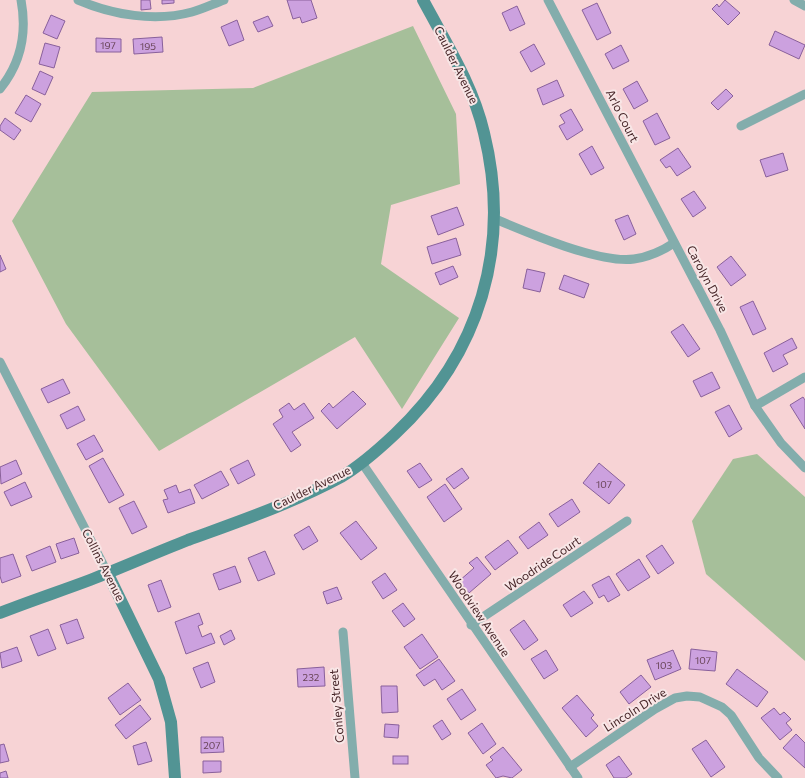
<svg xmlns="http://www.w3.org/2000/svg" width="805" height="778" font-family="Commissioner,sans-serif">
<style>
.green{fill:#a6bf9a}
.building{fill:#cca1df;stroke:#89609b}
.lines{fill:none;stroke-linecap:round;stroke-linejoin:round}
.street{stroke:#83adac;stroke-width:9}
.secondary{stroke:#529494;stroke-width:12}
.labels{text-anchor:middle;stroke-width:4;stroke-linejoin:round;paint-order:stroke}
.number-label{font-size:10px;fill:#684456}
.street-label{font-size:12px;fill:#462528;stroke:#f8e6e6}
</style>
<rect width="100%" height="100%" fill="#f7d3d5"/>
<g class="green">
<path d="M413 26 456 114 460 184 391 205 381 264 459 318 402 409 355 337 159 451 66 324 12 221 92 92 253 88Z"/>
<path d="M757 454 805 497V661L706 574 692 521 733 459Z"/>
</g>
<g class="building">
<path d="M141 0H150L151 9 141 10Z"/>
<path d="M162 0H174V3L162 4Z"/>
<path d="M287 0H311L317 18 302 23 300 17 293 19Z"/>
<path d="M725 0 740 13 728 25 712 9 717 4 719 7Z"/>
<path d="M597 3 611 33 597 40 582 10Z"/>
<path d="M517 6 525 24 510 31 502 13Z"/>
<path d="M51 15 65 21 57 39 43 33Z"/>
<path d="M268 16 273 26 258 32 253 22Z"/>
<path d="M237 20 244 40 229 46 221 27Z"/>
<path d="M775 31 805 45 799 59 769 45Z"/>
<path d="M162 37 163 52 134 54 133 39Z"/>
<path d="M96 38 121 39V52H96Z"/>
<path d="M45 43 60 47 54 68 39 64Z"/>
<path d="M534 44 545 64 531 72 520 52Z"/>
<path d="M621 45 629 61 613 69 605 54Z"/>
<path d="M40 71 53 77 45 95 32 89Z"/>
<path d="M557 80 564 96 543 105 537 89Z"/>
<path d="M637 81 648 101 634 109 623 89Z"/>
<path d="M726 89 733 96 718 110 711 103Z"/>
<path d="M26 95 41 104 31 122 15 113Z"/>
<path d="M571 109 583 130 567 140 559 126 565 123 560 115Z"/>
<path d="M657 113 670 138 655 145 643 121Z"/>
<path d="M5 118 21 130 14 140 0 130V126Z"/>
<path d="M592 146 604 168 591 175 579 154Z"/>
<path d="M678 148 691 167 677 176 670 166 666 168 660 160Z"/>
<path d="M783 153 788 170 766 177 760 160Z"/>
<path d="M694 191 706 208 693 217 681 199Z"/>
<path d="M457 207 464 225 438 235 431 216Z"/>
<path d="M628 215 636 234 624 240 615 220Z"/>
<path d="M456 238 461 255 432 264 427 247Z"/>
<path d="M0 255 6 269 0 272Z"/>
<path d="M731 256 746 275 731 286 717 267Z"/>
<path d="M453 266 458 277 440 285 435 273Z"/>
<path d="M527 269 545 273 540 292 523 288Z"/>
<path d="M564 275 589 284 584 298 559 289Z"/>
<path d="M753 301 766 329 753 335 740 307Z"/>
<path d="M683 324 700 349 688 357 671 332Z"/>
<path d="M792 338 797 348 783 355 788 364 773 372 764 353Z"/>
<path d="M712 372 720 388 701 397 693 381Z"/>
<path d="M63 379 70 393 48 403 41 389Z"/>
<path d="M353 391 366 404 337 429 321 411 329 403 333 408Z"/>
<path d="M803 397 805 400V429L790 405Z"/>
<path d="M289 403 294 410 304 403 314 418 292 432 301 445 291 452 273 424 283 417 279 410Z"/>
<path d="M729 405 742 429 729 437 715 412Z"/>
<path d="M78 406 85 420 67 429 60 415Z"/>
<path d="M94 435 103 451 86 460 77 444Z"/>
<path d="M103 458 124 495 109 503 89 466Z"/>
<path d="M16 460 22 474 1 484 0 467Z"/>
<path d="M248 460 255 475 238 484 230 469Z"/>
<path d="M420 463 432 480 419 488 407 471Z"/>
<path d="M599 463 625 485 609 504 583 483Z"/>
<path d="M462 468 469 478 454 489 446 479Z"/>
<path d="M221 471 229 485 202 499 194 485Z"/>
<path d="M25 482 32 497 11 506 4 492Z"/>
<path d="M445 484 462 509 444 522 427 497Z"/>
<path d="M176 485 179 493 190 489 195 503 168 513 163 500 168 499 164 490Z"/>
<path d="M572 499 580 512 558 527 549 514Z"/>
<path d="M134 501 147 527 132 534 119 508Z"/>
<path d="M356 521 377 548 361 560 340 533Z"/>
<path d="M539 522 548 535 528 549 519 537Z"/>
<path d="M309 526 318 541 303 550 294 535Z"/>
<path d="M74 538 79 553 61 559 56 544Z"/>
<path d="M508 540 518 553 495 570 485 557Z"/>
<path d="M662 545 674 563 658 574 646 556Z"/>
<path d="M50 546 56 562 32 571 26 556Z"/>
<path d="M265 551 275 574 258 581 248 558Z"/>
<path d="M13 554 21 576 2 583 0 576V558Z"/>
<path d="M477 557 491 574 469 593 459 581 474 568 469 563Z"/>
<path d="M639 559 650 577 628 591 616 574Z"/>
<path d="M235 566 241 582 219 590 213 574Z"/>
<path d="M385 573 397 590 383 599 372 582Z"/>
<path d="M609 576 620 595 608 602 604 595 599 598 592 585Z"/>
<path d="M161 580 171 607 158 612 148 585Z"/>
<path d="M337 587 342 599 327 604 323 592Z"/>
<path d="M584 591 593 603 571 617 563 605Z"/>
<path d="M403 603 415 619 404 627 392 611Z"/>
<path d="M199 613 203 624 198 626 202 637 211 633 215 643 186 654 175 622Z"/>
<path d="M77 619 84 638 67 644 60 625Z"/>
<path d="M524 620 538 640 524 650 510 630Z"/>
<path d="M48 629 56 649 38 656 30 636Z"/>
<path d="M231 630 235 639 224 645 220 636Z"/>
<path d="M422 634 438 657 420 669 404 647Z"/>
<path d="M17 647 22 661 2 668 0 653Z"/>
<path d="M691 649 717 652 715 671 689 669Z"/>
<path d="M546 650 558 670 544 679 531 659Z"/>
<path d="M673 650 681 669 655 680 647 660Z"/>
<path d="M439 659 455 681 442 690 435 679 424 686 416 675Z"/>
<path d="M208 662 215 682 201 688 193 668Z"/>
<path d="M324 667 325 686 298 687 297 669Z"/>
<path d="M737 669 768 692 757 707 726 684Z"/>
<path d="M641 675 651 687 629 704 620 692Z"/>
<path d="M128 683 141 700 120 715 108 698Z"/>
<path d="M381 686H397L398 712 382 713Z"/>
<path d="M462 689 476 710 461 720 447 699Z"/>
<path d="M577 695 594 715 591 718 598 726 586 737 562 708Z"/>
<path d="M140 705 151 719 126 739 115 725Z"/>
<path d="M774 708 780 715 784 712 791 719 786 723 792 730 780 740 761 718Z"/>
<path d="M442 720 451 734 442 740 433 726Z"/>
<path d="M482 723 496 744 483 754 468 733Z"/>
<path d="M385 724 399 725 398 738 384 737Z"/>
<path d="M796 734 805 743V768L783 748Z"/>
<path d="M201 737H223L224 752 201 753Z"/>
<path d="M706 740 725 767 711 777 692 749Z"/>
<path d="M146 742 152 761 138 765 133 746Z"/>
<path d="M4 744 9 761 0 763V745Z"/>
<path d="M503 747 522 770 512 778 503 776 496 778 486 765 493 760 490 757Z"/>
<rect x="393" y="756" width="15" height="8"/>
<path d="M619 756 632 774 626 778H614L606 765Z"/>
<path d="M203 761H221V772L203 773Z"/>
<path d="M6 771 8 778H0V773Z"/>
</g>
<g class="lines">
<g class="street">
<path d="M78 0C113 15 155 22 192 12 203 9 213 4 224 0"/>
<path d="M548 0 720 330 755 406 781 443 805 468"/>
<path d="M794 0 805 6"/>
<path d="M0 89C21 63 27 32 21 0"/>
<path d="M741 126 805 94"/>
<path d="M493 218C526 232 600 264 634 259 649 257 662 251 674 243"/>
<path d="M0 362 107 572"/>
<path d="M755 406 805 377"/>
<path d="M362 463 578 778"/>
<path d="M471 625 627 521"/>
<path d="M343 632 355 778"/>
<path d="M570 767 655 709 675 698 687 696 700 697 722 707 731 715 759 758 778 778"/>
</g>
<g class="secondary">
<path d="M107 572 159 679 171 722 175 778"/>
<path d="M0 613C30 601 61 591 90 580 123 567 155 553 188 540 240 521 293 503 341 477 360 466 378 450 395 434 480 354 512 247 484 133 473 85 446 43 423 0"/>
</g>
</g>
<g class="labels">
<g class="number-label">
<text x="108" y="49">197</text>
<text x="148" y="50">195</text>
<text x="604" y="488">107</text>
<text x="703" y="664">107</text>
<text x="664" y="669">103</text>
<text x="311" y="681">232</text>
<text x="212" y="749">207</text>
</g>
<g class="street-label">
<text transform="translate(456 65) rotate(64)" y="4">Caulder Avenue</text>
<text transform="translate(622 116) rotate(63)" y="4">Arlo Court</text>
<text transform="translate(707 279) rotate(62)" y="4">Carolyn Drive</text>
<text transform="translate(312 488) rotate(-26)" y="4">Caulder Avenue</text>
<text transform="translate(543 564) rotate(-34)" y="4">Woodride Court</text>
<text transform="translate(103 565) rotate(63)" y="4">Collins Avenue</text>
<text transform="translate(479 614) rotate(56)" y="4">Woodview Avenue</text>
<text transform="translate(337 706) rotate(-95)" y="4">Conley Street</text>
<text transform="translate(635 710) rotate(-32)" y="4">Lincoln Drive</text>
</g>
</g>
</svg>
